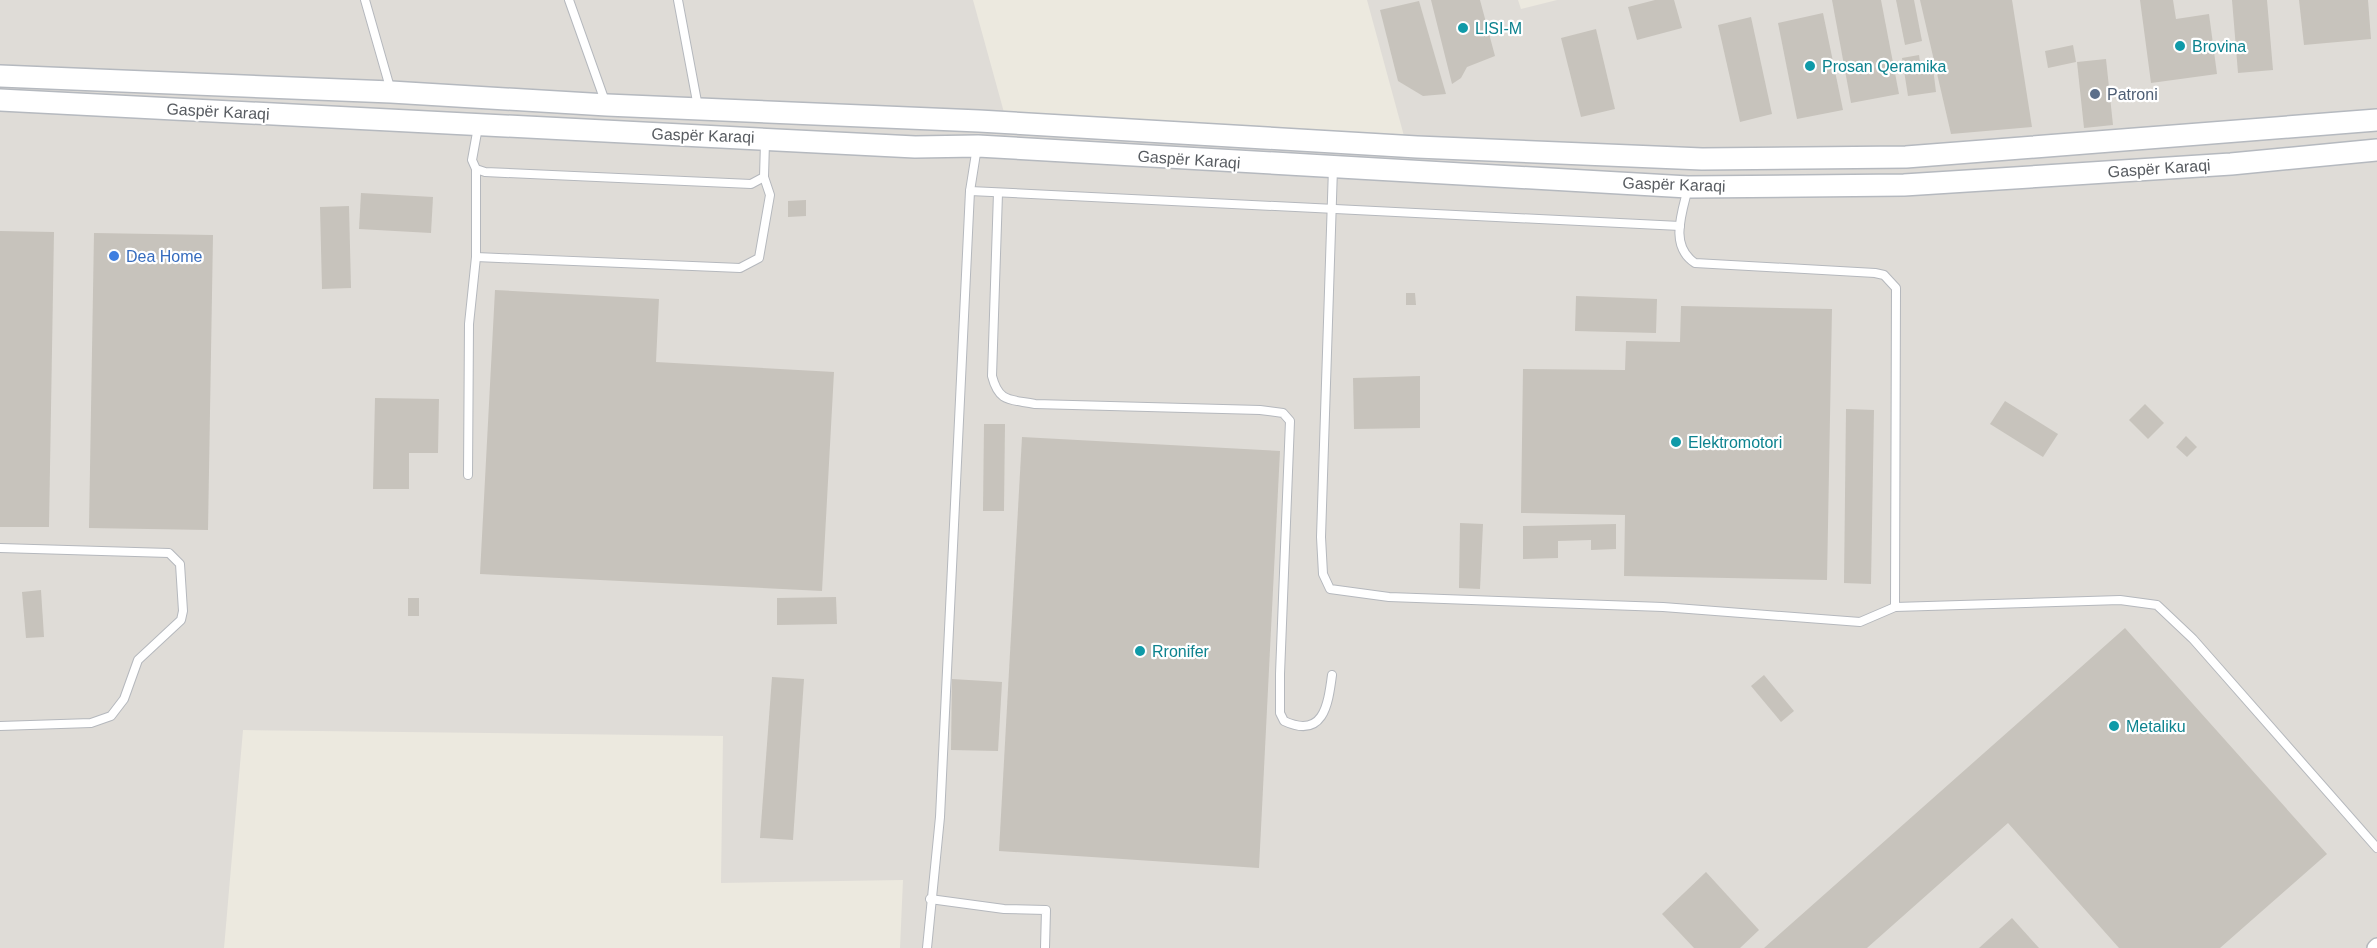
<svg xmlns="http://www.w3.org/2000/svg" width="2377" height="948" font-family="Arial,sans-serif">
<style>
.industrial{fill:#dfdcd7}
.building{fill:#c7c3bc}
.lines{fill:none;stroke-linecap:round;stroke-linejoin:round}
.lane-casing{stroke:#b5b8bd;stroke-width:10}
.street-casing{stroke:#b5b8bd;stroke-width:18}
.secondary-casing{stroke:#b5b9bf;stroke-width:24}
.lane{stroke:#fff;stroke-width:8}
.street{stroke:#fff;stroke-width:15}
.secondary{stroke:#fff;stroke-width:21}
.culture-dot{fill:#0f9aa8;stroke:#fff;stroke-width:2}
.service-dot{fill:#5c6f8a;stroke:#fff;stroke-width:2}
.shop-dot{fill:#3f7fe0;stroke:#fff;stroke-width:2}
.labels{text-anchor:middle;stroke-width:4.5;stroke-linejoin:round;paint-order:stroke}
.culture-label{font-size:16px;fill:#0d838f;stroke:#fff;text-anchor:start}
.service-label{font-size:16px;fill:#4e5e75;stroke:#fff;text-anchor:start}
.street-label{font-size:16px;fill:#585c61;stroke:#fff}
.shop-label{font-size:16px;fill:#366cbe;stroke:#fff;text-anchor:start}
</style>
<rect width="100%" height="100%" fill="#ece9df"/>
<path class="industrial" d="M0 0H973L1005 116 1404 136 1367 0H1518L1521 9 1557 0H2377V948H900L903 880 721 883 723 736 243 730 224 948H0Z"/>
<g class="building">
<path d="M1431 0H1480L1495 56 1467 67 1461 78 1452 84Z"/>
<path d="M1655 0H1674L1682 28 1637 40 1628 7Z"/>
<path d="M1832 0H1881L1899 94 1851 103Z"/>
<path d="M1896 0H1914L1922 41 1905 45Z"/>
<path d="M1920 0H2012L2032 127 1951 134Z"/>
<path d="M2140 0H2173L2176 19 2209 14 2217 74 2151 83Z"/>
<path d="M2232 0H2267L2273 70 2238 73Z"/>
<path d="M2299 0H2368L2371 39 2304 45Z"/>
<path d="M1419 1 1446 94 1423 96 1398 81 1380 10Z"/>
<path d="M1823 13 1843 110 1797 119 1778 23Z"/>
<path d="M1751 17 1772 114 1740 122 1718 25Z"/>
<path d="M1596 29 1615 109 1581 117 1561 38Z"/>
<path d="M2073 45 2076 62 2048 68 2045 51Z"/>
<path d="M1919 55 1920 62 1932 60 1936 92 1908 96 1902 58Z"/>
<path d="M2106 59 2113 125 2084 128 2077 62Z"/>
<path d="M361 193 433 197 431 233 359 229Z"/>
<path d="M806 200V216L788 217V201Z"/>
<path d="M349 206 351 288 322 289 320 207Z"/>
<path d="M0 231 54 232 49 527H0Z"/>
<path d="M94 233 213 235 208 530 89 528Z"/>
<path d="M495 290 659 299 656 362 834 372 822 591 480 574Z"/>
<path d="M1406 293H1415L1416 305H1406Z"/>
<path d="M1576 296 1657 299 1656 333 1575 331Z"/>
<path d="M1681 306 1832 309 1827 580 1624 576 1625 515 1521 513 1523 369 1625 370 1626 341 1680 342Z"/>
<path d="M1420 376V428L1354 429 1353 378Z"/>
<path d="M375 398 439 399 438 453H409V489H373Z"/>
<path d="M2005 401 2058 434 2043 457 1990 424Z"/>
<path d="M2145 404 2164 423 2148 439 2129 420Z"/>
<path d="M1846 409 1874 410 1871 584 1844 583Z"/>
<path d="M984 424H1005L1004 511H983Z"/>
<path d="M2186 436 2197 447 2187 457 2176 447Z"/>
<path d="M1022 437 1280 451 1259 868 999 851Z"/>
<path d="M1460 523 1483 524 1480 589 1459 588Z"/>
<path d="M1616 524V549L1591 550V540L1558 541V558L1523 559V526Z"/>
<path d="M41 590 44 637 26 638 22 592Z"/>
<path d="M836 597 837 624 777 625V598Z"/>
<rect x="408" y="598" width="11" height="18"/>
<path d="M2125 628 2327 854 2220 948H2119L2008 823 1867 948H1764Z"/>
<path d="M1764 675 1794 711 1781 722 1751 686Z"/>
<path d="M772 677 804 679 793 840 760 838Z"/>
<path d="M952 679 1002 682 998 751 951 750Z"/>
<path d="M1706 872 1759 930 1740 948H1694L1662 914Z"/>
<path d="M2012 918 2039 948H1979Z"/>
</g>
<g class="lines">
<defs>
<g id="lane">
<path d="M365 0 391 91"/>
<path d="M569 0 606 104"/>
<path d="M678 0 698 107"/>
<path d="M478 127 472 160 476 169 485 172 751 184 764 177 765 142"/>
<path d="M1333 168 1321 537 1323 574 1330 589 1389 597 1663 607 1860 622 1895 607 2120 600 2157 605 2193 639 2377 848"/>
<path d="M1688 188C1682 213 1669 246 1695 263L1875 273 1884 275 1896 288 1895 607"/>
<path d="M970 191 1680 226"/>
<path d="M998 193 992 376C999 403 1010 399 1035 404L1260 410 1283 413 1290 421 1280 674V713L1284 721C1323 739 1328 706 1332 675"/>
<path d="M476 257 740 268 759 258 770 195 764 177"/>
<path d="M468 475 469 324 476 257V169"/>
<path d="M0 548 169 553 180 564 183 611 181 620 138 660 124 699 111 716 91 723 0 726"/>
<path d="M930 899 1004 909 1046 910 1045 948"/>
<path d="M927 948 940 817 970 191 977 147"/>
</g>
<path id="street" d="M2375 948 2377 946"/>
<g id="secondary">
<path d="M0 76 391 92 607 105 979 121 1417 147 1702 159 1906 157 2377 120"/>
<path d="M0 100 915 147 978 146 1688 187 1904 185 2231 164 2377 150"/>
</g>
</defs>
<use href="#lane" class="lane-casing"/>
<use href="#street" class="street-casing"/>
<use href="#secondary" class="secondary-casing"/>
<use href="#lane" class="lane"/>
<use href="#street" class="street"/>
<use href="#secondary" class="secondary"/>
</g>
<g class="culture-dot">
<circle cx="1463" cy="28" r="6"/>
<circle cx="2180" cy="46" r="6"/>
<circle cx="1810" cy="66" r="6"/>
<circle cx="1676" cy="442" r="6"/>
<circle cx="1140" cy="651" r="6"/>
<circle cx="2114" cy="726" r="6"/>
</g>
<circle class="service-dot" cx="2095" cy="94" r="6"/>
<circle class="shop-dot" cx="114" cy="256" r="6"/>
<g class="labels">
<g class="culture-label">
<text x="1475" y="34">LISI-M</text>
<text x="2192" y="52">Brovina</text>
<text x="1822" y="72">Prosan Qeramika</text>
<text x="1688" y="448">Elektromotori</text>
<text x="1152" y="657">Rronifer</text>
<text x="2126" y="732">Metaliku</text>
</g>
<g class="service-label">
<text x="2107" y="100">Patroni</text>
</g>
<g class="street-label">
<text transform="translate(218 111) rotate(3)" y="6">Gaspër Karaqi</text>
<text transform="translate(703 135) rotate(2)" y="6">Gaspër Karaqi</text>
<text transform="translate(1189 159) rotate(4)" y="6">Gaspër Karaqi</text>
<text transform="translate(2159 168) rotate(-4)" y="6">Gaspër Karaqi</text>
<text transform="translate(1674 184) rotate(2)" y="6">Gaspër Karaqi</text>
</g>
<g class="shop-label">
<text x="126" y="262">Dea Home</text>
</g>
</g>
</svg>
